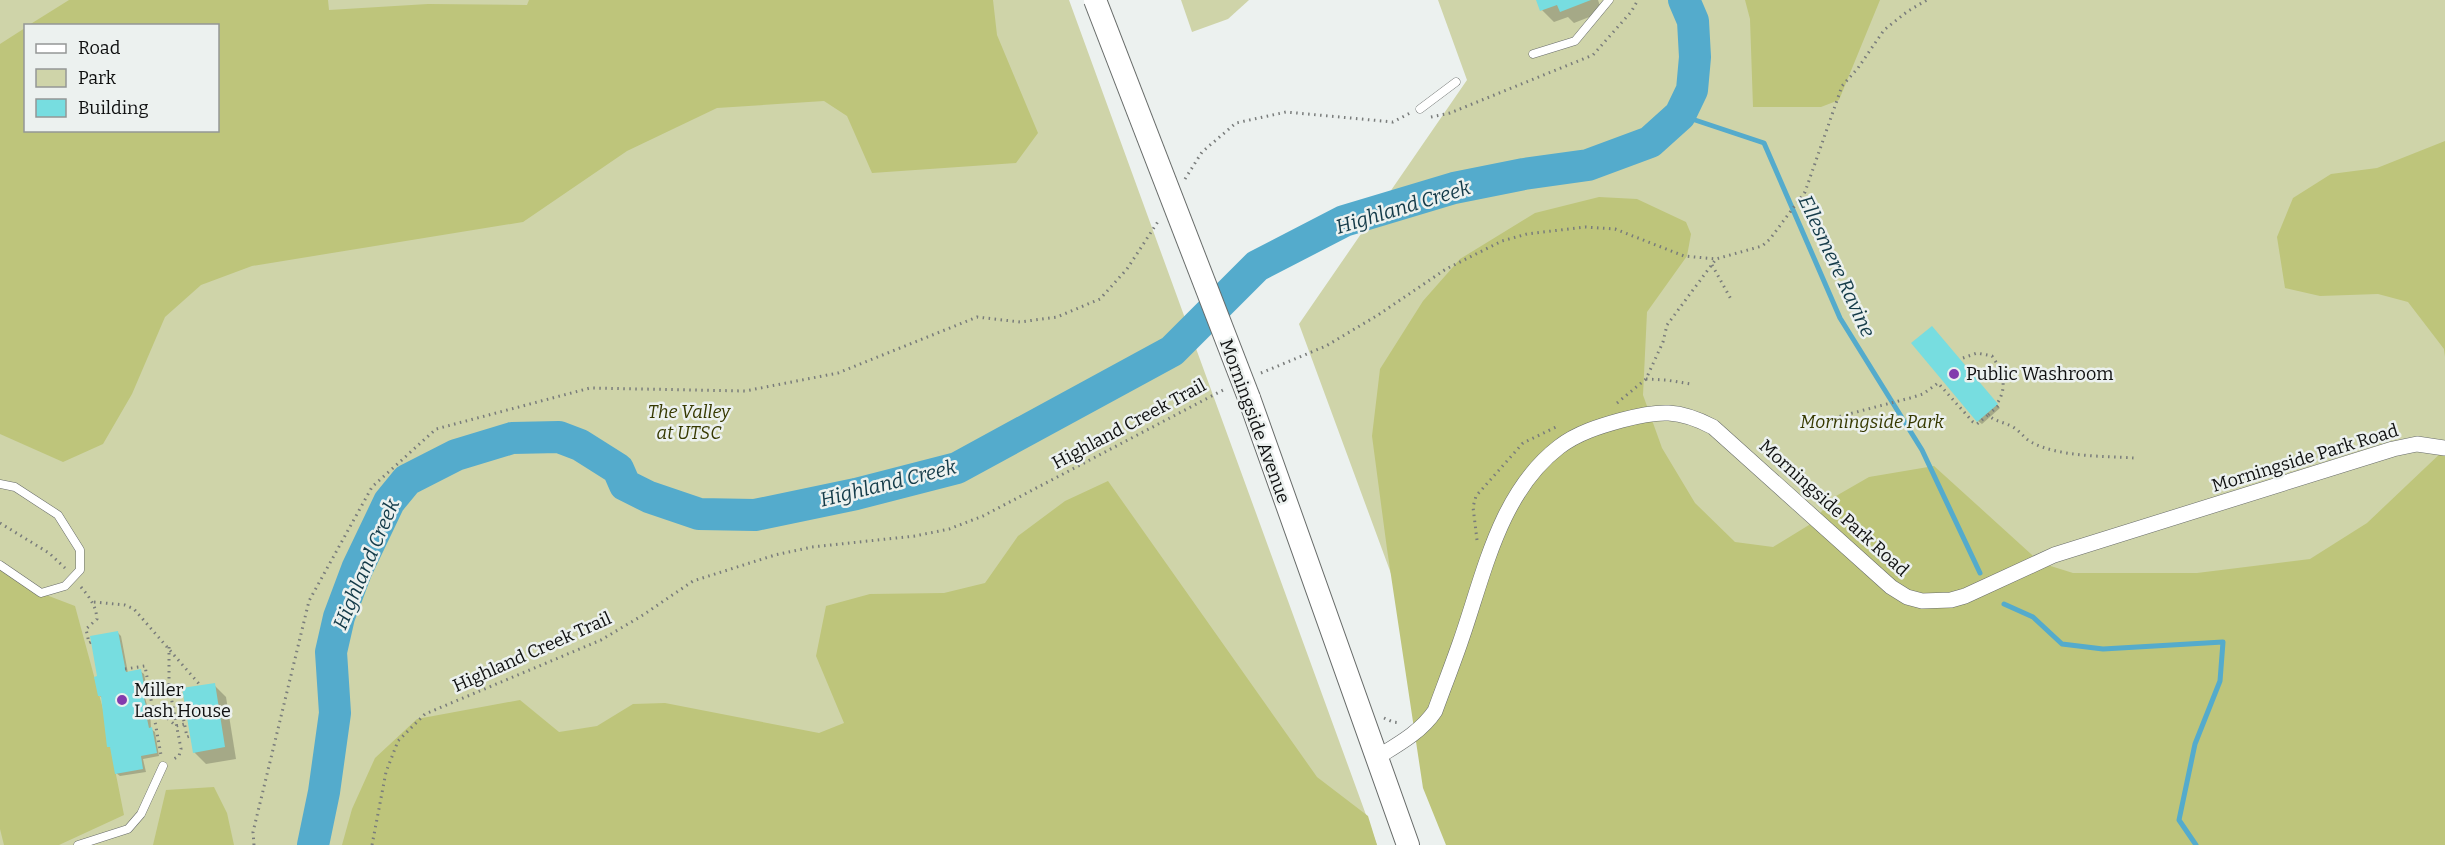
<svg xmlns="http://www.w3.org/2000/svg" width="2445" height="845" font-family="Bitter,serif">
<style>
.green{fill:#cfd4a9;fill-rule:evenodd}
.forest{fill:#bec57b}
.shadow{fill:#0003}
.lines{fill:none;stroke-linecap:round;stroke-linejoin:round}
.stream{stroke:#54abcc;stroke-width:5}
.river{stroke:#54abcc;stroke-width:32}
.building{fill:#77dde0}
.service-casing{stroke:#686c6a;stroke-width:9}
.minor-casing{stroke:#686c6a;stroke-width:16}
.secondary-casing{stroke:#686c6a;stroke-width:24}
.path{stroke:#797c7b;stroke-width:3;stroke-dasharray:1.5 4.5;stroke-linecap:butt}
.service{stroke:#fff;stroke-width:8}
.minor{stroke:#fff;stroke-width:15}
.secondary{stroke:#fff;stroke-width:22}
.secondary-bridge-casing{stroke:#686c6a;stroke-width:24;stroke-linecap:butt}
.secondary-bridge{stroke:#fff;stroke-width:22}
.poi-dot{fill:#833bad;stroke:#ecf1ef;stroke-width:2}
.labels{text-anchor:middle;stroke-width:5;stroke-linejoin:round;paint-order:stroke}
.poi-label{font-size:18px;fill:#0f1010;stroke:#ecf1ef;text-anchor:start}
.park-label{font-size:18px;font-style:italic;fill:#363900;stroke:#ecf1ef}
.street-label{font-size:18px;fill:#0f1010;stroke:#ecf1ef}
.water-label{font-size:20px;font-style:italic;fill:#133a48;stroke:#ecf1ef}
</style>
<rect width="100%" height="100%" fill="#ecf1ef"/>
<g class="green">
<path d="M0 0H1069L1377 845H0ZM26 26H218V130H26Z"/>
<path d="M1181 0H1249L1228 19 1192 32Z"/>
<path d="M1438 0H2445V845L1407 617 1299 324 1467 80Z"/>
</g>
<g class="forest">
<path d="M69 0H328L329 10 428 4 527 5 529 0H993L997 35 1038 133 1016 163 872 173 847 116 824 101 717 108 627 151 523 222 252 266 201 285 165 317 132 394 103 444 63 462 0 434V44L25 28 26 130H218V26L29 25Z"/>
<path d="M1745 0H1880L1839 100 1821 107H1753L1750 19Z"/>
<path d="M2445 141V357L2444 349 2408 302 2378 294 2320 296 2285 288 2277 237 2293 198 2331 174 2377 168Z"/>
<path d="M1599 197 1637 199 1686 222 1691 234 1687 256 1647 312 1643 395 1662 448 1695 503 1735 542 1773 547 1809 525 1836 496 1869 477 1934 466 2041 563 2073 573H2197L2310 559 2367 523 2445 449V845H1446L1423 788 1387 549 1372 436 1380 369 1423 301 1460 259 1535 213Z"/>
<path d="M1108 481 1317 777 1368 816 1377 845H342L352 809 375 758 417 719 520 700 559 732 597 726 633 704 665 703 819 733 844 723 816 656 826 606 870 594 944 593 985 583 1018 536 1065 501Z"/>
<path d="M0 562 41 593 75 606 103 709 124 815 59 845H4L0 829Z"/>
<path d="M214 787 227 813 234 845H153L166 790Z"/>
</g>
<g class="shadow">
<path d="M1538 0H1598L1602 12 1574 23 1568 17 1554 22 1542 10Z"/>
<path d="M1935 331 2000 408 1982 424 1978 421Z"/>
<path d="M118 633 121 636 128 673 140 671 144 674 148 693 144 694 147 705 150 708 151 729 155 732 159 756 143 759 146 772 120 776 116 773 112 749 109 746 103 699 99 695Z"/>
<path d="M214 685 226 697 236 759 206 764 194 752Z"/>
</g>
<g class="lines">
<g class="stream">
<path d="M1680 115 1764 143 1840 318 1922 450 1980 573"/>
<path d="M2004 604 2033 617 2062 644 2103 649 2223 642 2220 681 2195 744 2179 820 2196 845"/>
</g>
<path class="river" d="M313 845 324 792 335 713 331 652 339 617 357 569 389 502 407 480 456 455 512 438 559 437 580 445 618 469 625 485 649 497 699 514 755 515 856 494 957 468 1172 351 1257 266 1344 221 1454 188 1524 174 1588 165 1650 142 1680 115 1692 90 1695 57 1693 21 1684 0"/>
</g>
<g class="building">
<path d="M1536 0H1591L1560 12 1557 5 1540 11Z"/>
<path d="M1932 326 1998 404 1977 422 1911 343Z"/>
<path d="M118 631 126 672 141 669 145 690 142 691 148 713 146 714 149 728 152 727 157 753 141 756 143 769 115 774 110 747H107L101 696H98L94 677 97 676 90 636Z"/>
<path d="M215 683 225 747 193 753 182 688Z"/>
</g>
<g class="lines">
<defs>
<g id="service">
<path d="M1533 54 1575 41 1609 0"/>
<path d="M1420 109 1456 82"/>
<path d="M0 484 15 487 58 515 80 550V570L65 586 41 593 0 565"/>
<path d="M78 845 128 829 141 814 163 766"/>
</g>
<path id="minor" d="M1376 758C1397 745 1421 732 1435 711 1443 689 1452 666 1460 643 1484 575 1499 493 1559 447 1577 433 1600 426 1622 420 1659 410 1679 409 1713 427L1891 587 1907 597 1922 601 1951 600 1965 596 2054 555 2393 449 2417 444 2445 448"/>
<path id="secondary" d="M1249 398 1408 845"/>
</defs>
<use href="#service" class="service-casing"/>
<use href="#minor" class="minor-casing"/>
<use href="#secondary" class="secondary-casing"/>
<g class="path">
<path d="M1431 117 1450 113 1593 55 1631 12 1638 0"/>
<path d="M1185 179 1202 152 1236 123 1286 112 1393 122 1410 113"/>
<path d="M1712 265 1732 301"/>
<path d="M1963 358 1977 353 1992 356C2002 370 2008 386 1998 402L1999 405 1988 415C1996 422 2004 422 2013 427 2020 431 2024 438 2031 442 2058 457 2104 456 2134 458"/>
<path d="M1261 373 1326 346 1378 315 1446 269 1502 241 1527 234 1585 227 1615 229 1684 256 1716 259 1762 246 1770 239 1805 192 1842 86 1858 68 1884 30 1908 11 1927 0"/>
<path d="M1646 379 1666 380 1691 384"/>
<path d="M1617 403 1646 379 1663 342 1667 325 1716 259"/>
<path d="M1799 427 1910 398 1923 394 1938 383 1973 422 1977 424 1988 415"/>
<path d="M0 523 49 553 65 568"/>
<path d="M1477 540 1473 507 1476 496 1523 443 1558 426"/>
<path d="M81 587C89 597 96 605 97 619L86 629 89 643 91 642"/>
<path d="M94 602 125 605 134 609 200 685"/>
<path d="M169 647V686L181 749 179 756 172 760"/>
<path d="M125 669 145 666 161 755"/>
<path d="M148 689 169 686"/>
<path d="M185 710 182 711 187 737 190 736"/>
<path d="M151 712 165 716 176 726 185 724"/>
<path d="M1384 718 1393 722 1401 723"/>
<path d="M254 845 253 832 309 601 372 487 436 429 590 388 745 391 838 373 977 317 1020 322 1057 317 1100 299 1127 269 1159 220"/>
<path d="M372 845 386 772 398 741 425 714 601 640 643 615 693 581 775 555 812 547 915 536 949 529 983 516 1225 389"/>
</g>
<use href="#service" class="service"/>
<use href="#minor" class="minor"/>
<use href="#secondary" class="secondary"/>
<defs>
<path id="secondary-bridge" d="M1095 0 1249 398"/>
</defs>
<use href="#secondary-bridge" class="secondary-bridge-casing"/>
<use href="#secondary-bridge" class="secondary-bridge"/>
</g>
<g class="poi-dot">
<circle cx="1954" cy="374" r="6"/>
<circle cx="122" cy="700" r="6"/>
</g>
<g class="labels">
<g class="poi-label">
<text x="1966" y="380">Public Washroom</text>
<text x="134" y="696">Miller<tspan x="134" dy="21">Lash House</tspan></text>
</g>
<g class="park-label">
<text x="689" y="418">The Valley<tspan x="689" dy="21">at UTSC</tspan></text>
<text x="1872" y="428">Morningside Park</text>
</g>
<g class="street-label">
<text transform="translate(1255 421) rotate(70)" y="6">Morningside Avenue</text>
<text transform="translate(1129 424) rotate(-28)" y="6">Highland Creek Trail</text>
<text transform="translate(2305 458) rotate(-17)" y="6">Morningside Park Road</text>
<text transform="translate(1834 508) rotate(42)" y="6">Morningside Park Road</text>
<text transform="translate(532 652) rotate(-24)" y="6">Highland Creek Trail</text>
</g>
<g class="water-label">
<text transform="translate(1403 207) rotate(-17)" y="7">Highland Creek</text>
<text transform="translate(1837 266) rotate(65)" y="7">Ellesmere Ravine</text>
<text transform="translate(888 483) rotate(-14)" y="7">Highland Creek</text>
<text transform="translate(366 564) rotate(-67)" y="7">Highland Creek</text>
</g>
</g>
<rect x="24" y="24" width="195" height="108" fill="#ecf1ef" stroke="#949796" stroke-width="1.5"/>
<rect x="36" y="44" width="30" height="9" fill="#ffffff" stroke="#949796" stroke-width="1.5"/>
<text x="78" y="54" font-size="18" fill="#0f1010">Road</text>
<rect x="36" y="69" width="30" height="18" fill="#cfd4a9" stroke="#949796" stroke-width="1.5"/>
<text x="78" y="84" font-size="18" fill="#0f1010">Park</text>
<rect x="36" y="99" width="30" height="18" fill="#77dde0" stroke="#949796" stroke-width="1.5"/>
<text x="78" y="114" font-size="18" fill="#0f1010">Building</text>
</svg>
